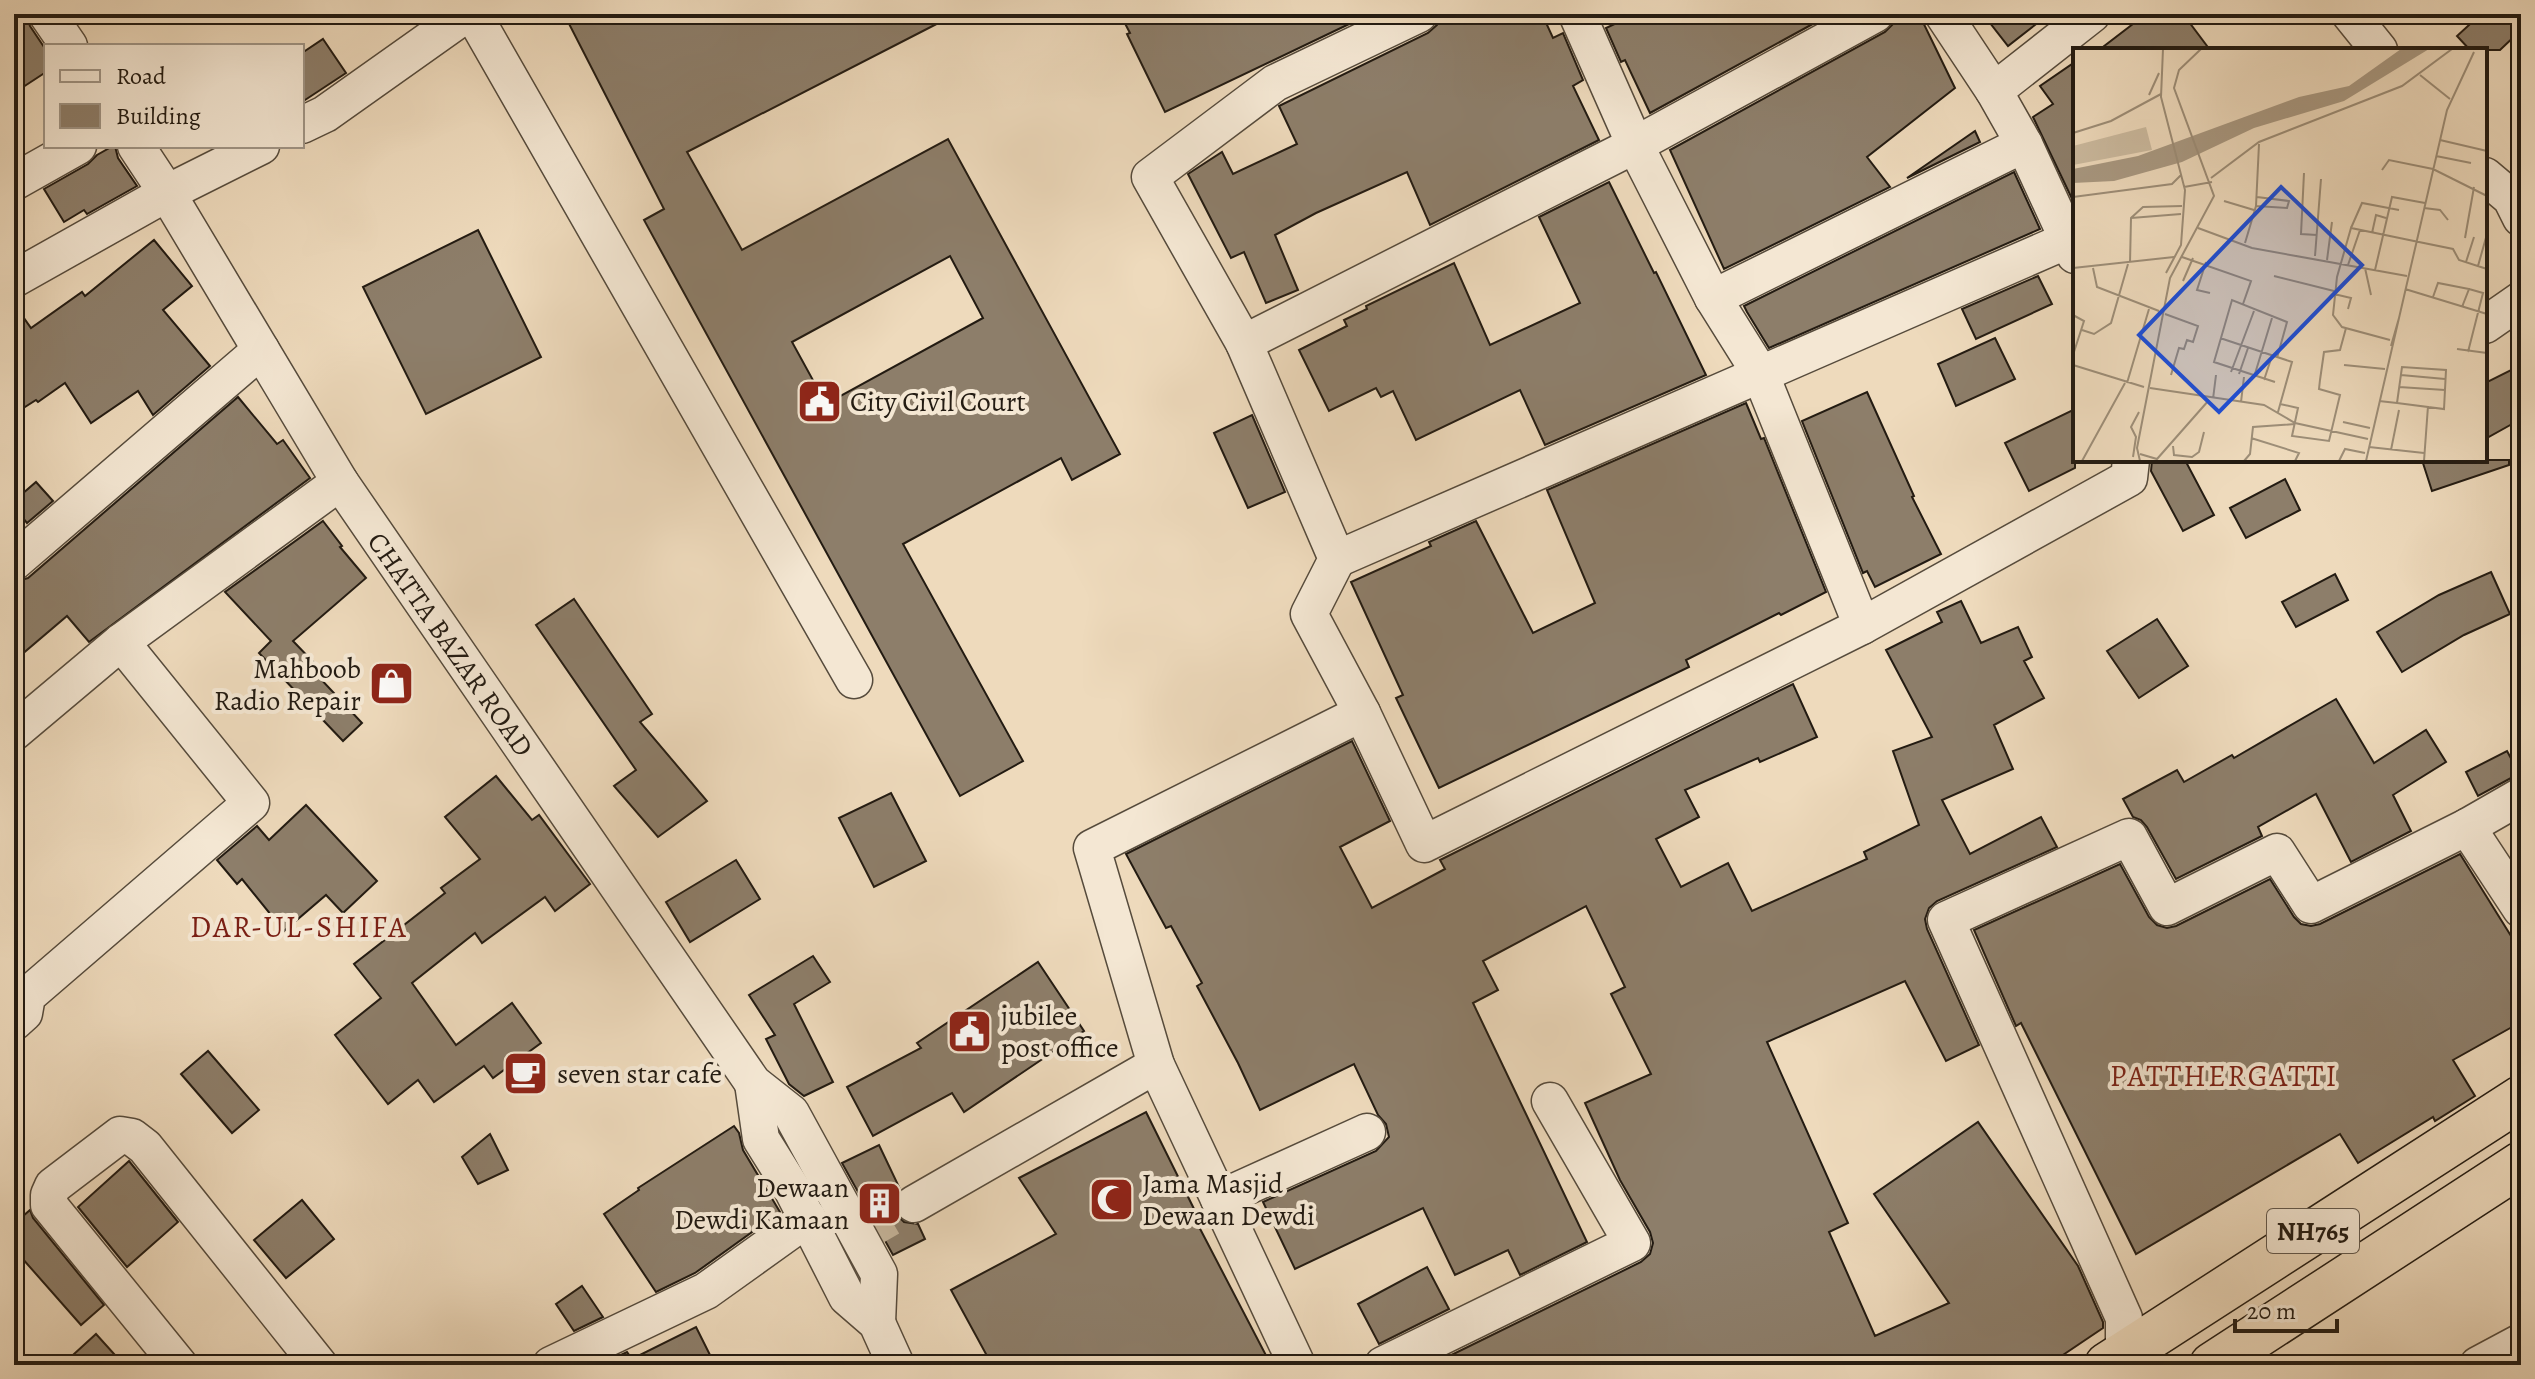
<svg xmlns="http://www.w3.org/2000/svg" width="2535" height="1379" font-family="Alegreya,serif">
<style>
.building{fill:#8d7e6a;stroke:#231b12;stroke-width:2;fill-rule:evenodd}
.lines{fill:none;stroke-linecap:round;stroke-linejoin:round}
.minor-tunnel{stroke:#c5b49a;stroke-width:36;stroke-dasharray:36 18;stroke-linecap:butt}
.minor-casing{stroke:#564b3c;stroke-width:39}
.highway-casing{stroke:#231b12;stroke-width:47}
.minor{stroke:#f4e7d3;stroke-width:36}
.highway{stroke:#eedabc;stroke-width:44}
.labels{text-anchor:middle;stroke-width:8;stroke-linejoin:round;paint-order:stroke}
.shield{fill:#f4e7d3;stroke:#62584c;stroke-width:2}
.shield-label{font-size:26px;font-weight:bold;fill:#231b12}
.poi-label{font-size:28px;fill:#231b12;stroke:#f4e7d3;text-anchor:start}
.street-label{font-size:28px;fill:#231b12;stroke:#f4e7d3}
.neighbourhood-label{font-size:30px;letter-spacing:2px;fill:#7a1f14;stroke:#f4e7d3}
.inset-road{fill:none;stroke:#9d8e78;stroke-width:2}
.view{fill:#1d4ed8;fill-opacity:0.15;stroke:#1d4ed8;stroke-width:4}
.inset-edge{fill:none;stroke:#231b12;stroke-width:4}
</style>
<rect width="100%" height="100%" fill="#eedabc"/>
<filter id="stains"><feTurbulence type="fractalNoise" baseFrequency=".0025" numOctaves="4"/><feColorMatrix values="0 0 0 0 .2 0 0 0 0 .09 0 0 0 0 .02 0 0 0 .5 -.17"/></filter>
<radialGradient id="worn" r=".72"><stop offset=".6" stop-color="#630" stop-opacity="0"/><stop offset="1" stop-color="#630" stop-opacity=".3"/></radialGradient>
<g class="building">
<path d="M14 14H26L30 26 46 50V72L14 93Z"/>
<path d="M564 14H956L687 152 742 250 948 139 1120 454 1072 480 1061 458 903 544 1023 761 960 796 644 220 664 209ZM950 256 983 318 826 404 792 342Z"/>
<path d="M1120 14H1370L1165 112 1127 34 1130 33Z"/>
<path d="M1440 14H1542L1553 38 1563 33 1583 80 1573 86 1599 140 1430 225 1407 172 1316 213 1275 235 1298 290 1266 303 1244 252 1231 258 1188 174 1222 152 1233 174 1297 144 1279 106 1428 33 1437 25Z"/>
<path d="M1636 14H1831L1650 113 1625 60 1621 62 1606 28Z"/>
<path d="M1896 14H1919L1955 88 1867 157 1890 187 1724 269 1670 150 1885 32 1893 24Z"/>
<path d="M1983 14H2049L2008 46Z"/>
<path d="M2146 14H2183L2210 50H2099Z"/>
<path d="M2481 14H2521V30L2500 50H2470L2457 36Z"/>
<path d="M323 39 346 73 302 102V53Z"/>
<path d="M2075 62V205L2033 117 2053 104 2040 86Z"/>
<path d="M1975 131 1980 142 1907 178Z"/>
<path d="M113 146H115L118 158 137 186 87 214 84 210 64 222 44 189 88 164 97 155Z"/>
<path d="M2014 172 2040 229 1769 348 1747 312 1744 306Z"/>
<path d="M1609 182 1654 273 1656 272 1706 375 1545 445 1520 390 1416 440 1393 391 1381 397 1376 388 1329 411 1299 350 1347 326 1344 320 1367 309 1366 306 1454 263 1490 345 1580 303 1539 217Z"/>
<path d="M478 230 541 357 426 414 363 287Z"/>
<path d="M154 240 192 286 163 310 210 366 153 415 138 391 91 423 65 383 38 402 36 400 14 414V304L31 328 82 292 85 296Z"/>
<path d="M2038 276 2052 304 1976 339 1962 309Z"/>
<path d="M1995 338 2015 379 1956 406 1938 364Z"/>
<path d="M2521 365V419L2485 439V383Z"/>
<path d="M1867 392 1914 496 1912 497 1941 554 1875 587 1867 571 1863 573 1802 421Z"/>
<path d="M238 397 277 444 283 440 310 478 89 642 67 616 14 661V582L28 578Z"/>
<path d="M1746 403 1761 439 1764 438 1826 592 1781 615 1779 613 1686 660 1689 667 1439 788 1396 698 1403 695 1351 582 1431 546 1429 542 1476 521 1533 633 1595 603 1547 490Z"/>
<path d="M2075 409V468L2029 491 2005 443Z"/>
<path d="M1252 415 1285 492 1248 508 1214 433Z"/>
<path d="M2152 460H2185L2214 515 2183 531 2151 471Z"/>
<path d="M2422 460H2509V465L2432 491Z"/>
<path d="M2285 479 2300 510 2246 538 2230 508Z"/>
<path d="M36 482 53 501 27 523 14 507V501Z"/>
<path d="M323 521 342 546 340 547 366 578 293 641 320 669 316 674 362 723 343 741 259 653 271 641 225 592Z"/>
<path d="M2491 572 2510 614 2464 635 2402 672 2377 632 2439 595Z"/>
<path d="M2335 574 2348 600 2296 627 2282 602Z"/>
<path d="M574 599 652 714 640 722 707 801 658 837 614 786 636 770 536 625Z"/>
<path d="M1961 601 1981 643 2018 627 2032 657 2024 661 2044 698 1994 725 2013 769 1942 800 1970 854 2041 817 2057 847 1937 901 1929 908 1925 919 1927 929 1979 1045 1946 1061 1905 981 1767 1042 1848 1223 1829 1232 1875 1336 1949 1303 1874 1194 1978 1122 2078 1266 2103 1322V1328L2048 1365H1431L1641 1262 1650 1254 1653 1243 1650 1232 1620 1180 1585 1103 1651 1074 1611 994 1625 987 1586 906 1483 961 1498 990 1473 1003 1587 1242 1520 1275 1508 1250 1455 1275 1423 1208 1295 1269 1263 1202 1376 1151 1389 1137 1386 1124 1378 1115 1354 1064 1260 1110 1238 1063 1197 986 1202 983 1171 926 1166 928 1126 854 1352 741 1390 821 1340 847 1372 908 1445 869 1440 860 1793 684 1817 737 1760 762 1758 758 1685 790 1699 817 1656 839 1681 887 1728 863 1752 911 1867 859 1864 852 1919 825 1893 751 1932 737 1886 650 1942 622 1937 612Z"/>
<path d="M2157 619 2188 666 2139 698 2107 651Z"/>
<path d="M2336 699 2374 763 2426 730 2446 762 2393 795 2411 831 2351 862 2316 794 2258 827 2262 836 2176 879 2147 827 2141 820 2133 817 2123 799 2177 770 2184 782 2232 755 2234 758Z"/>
<path d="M2507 751 2520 775 2511 778 2478 796 2466 772Z"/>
<path d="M496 776 532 820 539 815 590 884 555 911 545 897 482 943 475 933 412 983 456 1045 512 1003 541 1043 493 1078 484 1066 434 1102 418 1080 388 1104 335 1035 381 998 354 964 445 893 441 888 480 859 445 817Z"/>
<path d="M891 793 926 861 874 887 839 818Z"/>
<path d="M306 805 377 881 343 913 326 895 284 931 242 879 237 884 217 860 257 826 269 840Z"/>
<path d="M2460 854 2521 952V1022L2453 1060 2475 1096 2435 1121 2433 1117 2358 1163 2340 1134 2136 1254 2021 1023 2016 1026 1974 930 2120 864 2149 917 2157 925 2167 928 2176 926 2270 879 2294 917 2301 924 2311 926 2320 924Z"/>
<path d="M736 860 760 899 690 942 666 902Z"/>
<path d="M813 956 830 982 794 1004 833 1082 804 1096 789 1084 766 1039 775 1035 749 995Z"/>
<path d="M1038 962 1084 1031 964 1112 952 1093 873 1136 847 1087 921 1048 917 1043Z"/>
<path d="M208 1051 259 1110 232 1133 181 1074Z"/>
<path d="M1146 1112 1199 1219 1196 1221 1271 1365H992L951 1290 1056 1234 1019 1178Z"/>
<path d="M734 1126 739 1133 743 1150 780 1212 695 1273 656 1292 604 1214 639 1190 638 1188Z"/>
<path d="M490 1134 508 1170 478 1184 462 1157Z"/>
<path d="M879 1145 900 1189 896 1194 893 1203 896 1214 904 1222 918 1224 925 1239 893 1255 842 1163Z"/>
<path d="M129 1161 178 1222 127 1267 78 1207Z"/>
<path d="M302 1200 334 1239 286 1278 254 1240Z"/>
<path d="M30 1210 33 1218 104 1305 81 1325 14 1249V1224Z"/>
<path d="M1427 1267 1449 1309 1379 1344 1358 1304Z"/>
<path d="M582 1286 603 1317 574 1331 556 1304Z"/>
<path d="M696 1327 715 1365H600L627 1352 632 1359Z"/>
<path d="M96 1334 124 1365H62Z"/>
</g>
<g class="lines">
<path class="minor-tunnel" d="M859 1236 914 1204"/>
<defs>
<g id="minor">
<path d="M47 14 69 46"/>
<path d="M473 14 854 680"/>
<path d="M1419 14 1275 83 1150 177 1244 343 1337 559 1309 614 1362 713 1424 844 1862 626 2129 478 2131 460"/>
<path d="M1577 14 1635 145 1713 298 1760 373 1862 626"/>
<path d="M1943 14 1994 91 2024 144 2075 255"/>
<path d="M2350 14 2379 50"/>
<path d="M1994 91 2092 14"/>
<path d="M302 125 325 114 466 14"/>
<path d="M136 146 167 193 340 482 753 1083 791 1113 879 1274 877 1323"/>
<path d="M2485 176 2511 198 2521 218"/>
<path d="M14 182 78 146"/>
<path d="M14 279 167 193 261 146"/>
<path d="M1713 298 2024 144"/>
<path d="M2485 325 2521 300"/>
<path d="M1244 343 1635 145 1875 14"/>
<path d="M1337 559 2068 240"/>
<path d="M14 562 261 350"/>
<path d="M14 732 121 642 340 482"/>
<path d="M2467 827 2521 909"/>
<path d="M14 1022 24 1013 27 996 251 803 121 642"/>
<path d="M753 1083 761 1139 791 1187 847 1297 877 1323 896 1365"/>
<path d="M1219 1199 1367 1132"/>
<path d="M914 1204 1156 1065"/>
<path d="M2124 1354V1318L1946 920 2129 837 2167 907 2277 852 2311 905 2467 827 2521 796"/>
<path d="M179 1365 49 1205V1195L53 1186 120 1135 132 1137 145 1147 319 1365"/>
<path d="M551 1365 706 1291 808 1218"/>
<path d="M1297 1365 1156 1065 1092 848 1362 713"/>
<path d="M1383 1365 1632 1243 1550 1101"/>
<path d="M2478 1365 2521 1342"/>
</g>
<g id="highway">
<path d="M2107 1365 2521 1098"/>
<path d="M2212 1365 2521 1164"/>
</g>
</defs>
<use href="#minor" class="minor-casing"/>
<use href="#highway" class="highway-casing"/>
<use href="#minor" class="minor"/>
<use href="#highway" class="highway"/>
</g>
<defs>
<symbol id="civic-square" viewBox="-11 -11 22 22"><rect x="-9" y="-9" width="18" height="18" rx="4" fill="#8f2418" stroke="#f4e7d3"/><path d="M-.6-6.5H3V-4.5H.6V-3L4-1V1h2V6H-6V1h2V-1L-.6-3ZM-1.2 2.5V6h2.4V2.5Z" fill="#fff"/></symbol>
<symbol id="shop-square" viewBox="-11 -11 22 22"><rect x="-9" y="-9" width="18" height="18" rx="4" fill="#8f2418" stroke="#f4e7d3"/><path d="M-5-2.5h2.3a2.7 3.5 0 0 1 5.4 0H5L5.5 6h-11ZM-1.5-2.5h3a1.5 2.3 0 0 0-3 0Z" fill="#fff"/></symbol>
<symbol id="cafe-square" viewBox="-11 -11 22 22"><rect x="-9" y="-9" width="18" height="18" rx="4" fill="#8f2418" stroke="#f4e7d3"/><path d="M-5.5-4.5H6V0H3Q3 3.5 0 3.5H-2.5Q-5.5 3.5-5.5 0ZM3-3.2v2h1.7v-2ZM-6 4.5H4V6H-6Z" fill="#fff"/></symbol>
<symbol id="mosque-square" viewBox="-11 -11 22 22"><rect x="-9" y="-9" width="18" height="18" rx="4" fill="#8f2418" stroke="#f4e7d3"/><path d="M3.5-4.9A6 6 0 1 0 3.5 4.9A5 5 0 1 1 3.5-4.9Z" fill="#fff"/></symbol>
<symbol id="building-square" viewBox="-11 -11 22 22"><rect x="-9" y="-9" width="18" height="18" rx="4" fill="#8f2418" stroke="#f4e7d3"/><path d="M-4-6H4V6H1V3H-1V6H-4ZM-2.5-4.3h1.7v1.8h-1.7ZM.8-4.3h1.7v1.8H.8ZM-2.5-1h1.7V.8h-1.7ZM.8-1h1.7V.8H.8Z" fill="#fff"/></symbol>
</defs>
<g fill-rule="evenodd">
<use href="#civic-square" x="794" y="376" width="51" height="51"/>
<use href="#shop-square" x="366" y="658" width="51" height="51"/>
<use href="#civic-square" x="944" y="1006" width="51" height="51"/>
<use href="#cafe-square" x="500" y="1048" width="51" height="51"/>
<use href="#mosque-square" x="1086" y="1174" width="51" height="51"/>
<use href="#building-square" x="854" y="1178" width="51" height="51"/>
</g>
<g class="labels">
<rect class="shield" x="2267" y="1209" width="92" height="44" rx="6"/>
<g class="shield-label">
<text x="2313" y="1240">NH765</text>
</g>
<g class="poi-label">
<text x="850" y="411">City Civil Court</text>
<text x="361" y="678" text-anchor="end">Mahboob<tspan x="361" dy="32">Radio Repair</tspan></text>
<text x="1001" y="1025">jubilee<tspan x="1001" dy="32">post office</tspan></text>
<text x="557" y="1083">seven star cafe</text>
<text x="1142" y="1193">Jama Masjid<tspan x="1142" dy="32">Dewaan Dewdi</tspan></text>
<text x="849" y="1197" text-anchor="end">Dewaan<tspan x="849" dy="32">Dewdi Kamaan</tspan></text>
</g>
<g class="street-label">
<text transform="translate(451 644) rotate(55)" y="10">CHATTA BAZAR ROAD</text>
</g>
<g class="neighbourhood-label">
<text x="299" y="937">DAR-UL-SHIFA</text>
<text x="2224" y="1086">PATTHERGATTI</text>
</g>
</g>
<g transform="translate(2073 48)">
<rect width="414" height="414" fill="#eedabc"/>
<path d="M73 79 79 102 0 117V98Z" fill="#cbba9f"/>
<path d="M328 1H356L271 53 181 80 109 114 41 133 0 135V121L65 108 226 49 276 38Z" fill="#a99982"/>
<path class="inset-road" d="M90 1 88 49 112 142 108 197 93 225M347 27 377 51M76 47 86 25M0 85 38 73 88 46M367 92 414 103M363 108 398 115M309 122 316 112 360 121 414 148M231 125 228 186 244 187M138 130 186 94 329 38 379 1M111 139 139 134M0 149 99 136 108 127M151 153 181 162M183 158 214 160 216 153 184 149M351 160 367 162 375 172M58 170 108 166M125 180 179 200 334 228M278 180 289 155 326 162M299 185 303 167 313 170M392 190 401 139M341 193 380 201 386 212 414 221M172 195 183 158 186 96M242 208 248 131M109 209 178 233 170 256M254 212 259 174M133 214 124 242 137 245M393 214 401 189M57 215 58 170 70 159 109 158M275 217 287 182M405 218 414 186M0 220 101 209M20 220 24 239 86 263M292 220 298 247M302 222 319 149 352 155M201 228 261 243M110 233 120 210M332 241 414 266M261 246 278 250 275 261M360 249 365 235 396 241 389 259M92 266 125 278 120 294 114 292 111 301 106 300 98 327M0 267 11 273 0 307M9 282 21 286 38 275 55 216M147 290 219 314 205 364M317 292 269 279 260 267 264 229 278 180 341 193M318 298 326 270M384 301 414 305M395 304 410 245 396 241M0 317 71 339M271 317 312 321M158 324 181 263M166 326 175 300M328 327 372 331M181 329 199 270M191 332 199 308M202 334 141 314 159 252 214 274 204 310M54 335 76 261M326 339 372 342M77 340 191 357 222 375 295 391M140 351 143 327M306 353 324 355 371 361 373 322 329 319 324 355M168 354 171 329M207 356 225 360 219 388 256 393 267 347 246 341 247 332 251 304 267 302 273 280M270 374 297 380M178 390 226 405 222 413M100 398 101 407 119 409 126 404 131 384M296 399 351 405M318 402 326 362M67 406 84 411 136 352M60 409 63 389 58 379 66 364M9 413 52 335M67 413 64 400 97 230 141 148 101 40 106 22 128 1M171 413 177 406 180 379 222 376M266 413 272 401 292 405M293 413 374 62 401 4M351 413 355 358"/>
<path class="view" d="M208 139 289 217 146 364 66 287Z"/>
<rect width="414" height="414" class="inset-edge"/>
</g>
<rect width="2535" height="1379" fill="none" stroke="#eedabc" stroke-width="48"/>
<rect x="16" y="16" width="2503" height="1347" fill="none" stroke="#231b12" stroke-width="4"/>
<rect x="24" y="24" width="2487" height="1331" fill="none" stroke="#231b12" stroke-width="2"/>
<rect x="44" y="44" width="260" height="104" fill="#f4e7d3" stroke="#a09586" stroke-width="2"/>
<rect x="60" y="70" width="40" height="12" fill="#f4e7d3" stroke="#a09586" stroke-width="2"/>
<text x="116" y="84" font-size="24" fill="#231b12">Road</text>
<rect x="60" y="104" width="40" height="24" fill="#8d7e6a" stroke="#a09586" stroke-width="2"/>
<text x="116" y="124" font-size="24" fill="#231b12">Building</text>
<path d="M2235 1319v12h102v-12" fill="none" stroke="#231b12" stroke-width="4"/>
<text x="2247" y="1319" font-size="24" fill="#231b12" stroke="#f4e7d3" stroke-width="6" paint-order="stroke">20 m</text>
<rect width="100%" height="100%" filter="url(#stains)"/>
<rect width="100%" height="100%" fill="url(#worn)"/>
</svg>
